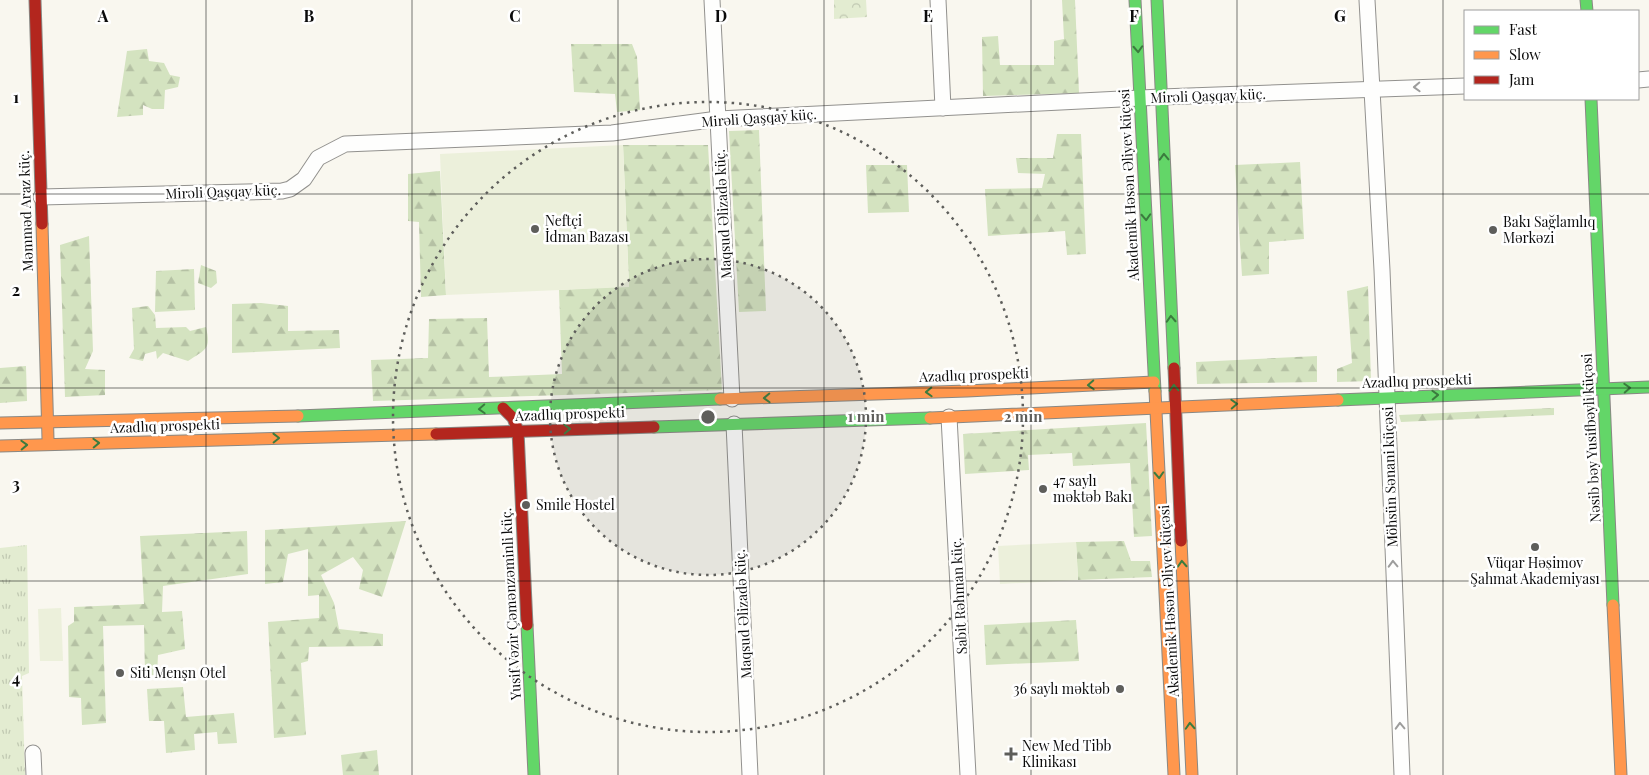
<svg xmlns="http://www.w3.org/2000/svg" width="1649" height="775" font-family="'Playfair Display',serif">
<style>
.grass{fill:url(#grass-tufts)}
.forest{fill:url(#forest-firs)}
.park{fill:url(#park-crowns)}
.pitch{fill:#ecf0db}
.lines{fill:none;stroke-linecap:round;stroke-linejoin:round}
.street-casing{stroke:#92918e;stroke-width:17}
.fast-casing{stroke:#898884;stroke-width:13}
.slow-casing{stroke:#898884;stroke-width:13}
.jam-casing{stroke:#898884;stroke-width:13}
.street{stroke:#fefefd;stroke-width:15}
.fast{stroke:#63d668;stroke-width:11}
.slow{stroke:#ff974d;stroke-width:11}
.jam{stroke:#b3261e;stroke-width:11}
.oneway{stroke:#3b7b3e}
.oneway2{stroke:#9d9d9c}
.grid{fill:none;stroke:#0b0b0b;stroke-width:1;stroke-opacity:0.55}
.ring{fill:none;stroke:#5e5e5b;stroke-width:2.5;stroke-dasharray:2.5 5}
.poi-dot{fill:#5e5e5b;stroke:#fff;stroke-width:2}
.labels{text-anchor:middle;stroke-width:5;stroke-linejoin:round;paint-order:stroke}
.street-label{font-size:14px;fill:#0b0b0b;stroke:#fff}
.poi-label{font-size:14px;fill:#0b0b0b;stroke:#fff;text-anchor:start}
.grid-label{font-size:16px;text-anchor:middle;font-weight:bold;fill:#0b0b0b;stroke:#fff;stroke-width:5;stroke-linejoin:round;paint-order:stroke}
.centre{fill:#5e5e5b;stroke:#fff;stroke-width:2.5}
.ring-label{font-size:15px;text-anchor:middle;font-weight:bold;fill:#5e5e5b;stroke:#fff;stroke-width:5;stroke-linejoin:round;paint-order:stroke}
</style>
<defs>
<pattern id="grass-tufts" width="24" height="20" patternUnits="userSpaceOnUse" patternTransform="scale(1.25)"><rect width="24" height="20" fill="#e3ecd1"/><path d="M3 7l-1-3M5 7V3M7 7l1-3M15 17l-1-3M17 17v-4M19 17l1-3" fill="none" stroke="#c1c9b2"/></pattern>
<pattern id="forest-firs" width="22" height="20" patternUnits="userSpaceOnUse" patternTransform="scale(1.25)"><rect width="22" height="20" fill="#d4e3c0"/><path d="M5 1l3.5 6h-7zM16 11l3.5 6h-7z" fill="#b5c1a4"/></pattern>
<pattern id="park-crowns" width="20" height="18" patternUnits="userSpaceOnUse" patternTransform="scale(1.25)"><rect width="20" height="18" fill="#e3ecd1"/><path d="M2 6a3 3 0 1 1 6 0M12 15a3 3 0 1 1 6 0" fill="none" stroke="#c1c9b2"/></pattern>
</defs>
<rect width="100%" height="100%" fill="#f9f7ef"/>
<path class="grass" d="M27 545 29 673 22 676 25 775H0V548Z"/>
<g class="forest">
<path d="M1062 0H1075L1079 93 983 96 982 37 998 36 1000 65H1054V41L1064 39Z"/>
<path d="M571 44H632L637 57 640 110 617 112 615 94 574 92Z"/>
<path d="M147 49 149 61 164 63 170 75 180 77 178 87 165 90 164 109H152L143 105V115L117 117 127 51Z"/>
<path d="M759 130 766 311 739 312 729 131Z"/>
<path d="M1057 134H1081L1086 254 1067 255 1065 231 988 236 985 189 1042 188 1045 174 1018 173 1016 158H1053Z"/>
<path d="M623 145H708L722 390 373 401 371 360 428 358 429 319 487 318 489 377 562 374 559 290 629 286Z"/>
<path d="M1300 162 1304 239 1269 242V274L1242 276 1235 165Z"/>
<path d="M866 165H907L909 212 868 213Z"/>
<path d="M440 171 446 295 421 297 419 222 408 221V174Z"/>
<path d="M89 236 93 351 85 369 105 370V395L65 397 60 245Z"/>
<path d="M201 265 216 271 217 283 211 288 198 283Z"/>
<path d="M194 269 195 310 155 312 156 271Z"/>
<path d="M1368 286 1371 381 1337 382V369L1352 363 1347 291Z"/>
<path d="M261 303 288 306V331L339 330 340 348 232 353V304Z"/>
<path d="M148 306 155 315 156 328 186 327 190 331 206 327C211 350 206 349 188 361L163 353 157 359 156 351 145 354 143 361 129 358 134 349 132 308Z"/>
<path d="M1317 356V382L1197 384 1196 362Z"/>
<path d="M26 366 27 401 0 403V368Z"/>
<path d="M1554 408V415L1401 422 1399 415Z"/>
<path d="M1146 423 1152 536 1134 537 1130 463 1073 466 1072 453 1028 455 1029 470 965 474 963 434Z"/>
<path d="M406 521 382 597 359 589 363 570 353 557 321 575 334 603 339 629 383 634V646L309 647 308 661 301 663 306 735 274 738 268 622 319 618V595L308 596V549L288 554 283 582 265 584V530Z"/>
<path d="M247 531 248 574 163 586 162 612 182 611 185 649 158 655 157 675H145L144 625 103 626 106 723 82 725 81 698 69 697 68 626 74 622V607L144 604 140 536Z"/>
<path d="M1124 541 1131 561H1150L1152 577 1078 580 1076 542Z"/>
<path d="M1076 620 1079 661 986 665 984 625Z"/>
<path d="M183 687 186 717 234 713 237 743 218 744 217 732 194 734 195 750 166 753 164 721H149L147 689Z"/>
<path d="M377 750 379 775H343L341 755Z"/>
</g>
<path class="park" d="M834 0H866L867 17 834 19Z"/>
<g class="pitch">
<path d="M623 145 629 287 446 295 440 154Z"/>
<path d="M1076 542 1078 580 1000 584 998 546Z"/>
<path d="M61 608 63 661H40L38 609Z"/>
</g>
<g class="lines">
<defs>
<g id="street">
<path d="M712 0 732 399"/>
<path d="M938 0 943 108"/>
<path d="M1367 0 1382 270 1402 775"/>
<path d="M1638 80 1649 79"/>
<path d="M41 197 282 191 290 189 304 179 318 158 345 144 612 133 718 119 1161 97 1465 86"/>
<path d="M949 417 968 775"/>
<path d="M734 424 750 775"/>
<path d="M33 753 34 775"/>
</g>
<g id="fast">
<path d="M1135 0 1155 391"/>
<path d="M1157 0 1174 368"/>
<path d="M1586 0 1587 11"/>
<path d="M1591 99 1613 605"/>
<path d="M1338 400 1649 387"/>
<path d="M298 416 720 399"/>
<path d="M654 427 930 418"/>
<path d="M527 625 534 775"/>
</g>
<g id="slow">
<path d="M42 224 48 439"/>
<path d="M1155 391 1174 775"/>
<path d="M720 399 967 391 1154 382"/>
<path d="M930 418 1338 400"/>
<path d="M0 423 298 416"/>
<path d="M0 446 436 434"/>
<path d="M1181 541 1192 775"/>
<path d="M1613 605 1621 775"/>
</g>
<g id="jam">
<path d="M35 0 42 224"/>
<path d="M1174 368 1181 541"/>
<path d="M503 408 513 418 518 431 527 625"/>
<path d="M436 434 654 427"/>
</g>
</defs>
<use href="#street" class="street-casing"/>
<use href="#fast" class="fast-casing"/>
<use href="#slow" class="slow-casing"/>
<use href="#jam" class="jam-casing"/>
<use href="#street" class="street"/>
<use href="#fast" class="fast"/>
<use href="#slow" class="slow"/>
<use href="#jam" class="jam"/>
</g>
<defs><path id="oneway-chevron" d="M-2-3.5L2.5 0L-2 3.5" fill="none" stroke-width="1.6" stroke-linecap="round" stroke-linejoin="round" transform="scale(1.25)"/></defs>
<g class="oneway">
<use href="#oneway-chevron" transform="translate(1138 49) rotate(87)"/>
<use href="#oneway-chevron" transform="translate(1164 157) rotate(-92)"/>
<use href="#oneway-chevron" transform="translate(1146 217) rotate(87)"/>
<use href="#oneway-chevron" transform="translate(1171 319) rotate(-93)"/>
<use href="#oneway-chevron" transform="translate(1091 385) rotate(177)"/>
<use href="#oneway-chevron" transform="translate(1174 388) rotate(-92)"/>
<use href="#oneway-chevron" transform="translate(1627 388) rotate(-3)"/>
<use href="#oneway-chevron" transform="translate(929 392) rotate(178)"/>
<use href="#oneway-chevron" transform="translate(1435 395) rotate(-2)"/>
<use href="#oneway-chevron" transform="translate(767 398) rotate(178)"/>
<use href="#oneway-chevron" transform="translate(1234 404) rotate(-3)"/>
<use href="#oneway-chevron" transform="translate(482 409) rotate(177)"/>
<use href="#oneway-chevron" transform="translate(567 429) rotate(-2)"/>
<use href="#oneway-chevron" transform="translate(276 438) rotate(-1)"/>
<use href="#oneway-chevron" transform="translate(96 443) rotate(-2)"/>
<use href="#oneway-chevron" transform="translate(24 445) rotate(-2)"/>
<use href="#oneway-chevron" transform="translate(1159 475) rotate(87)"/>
<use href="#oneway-chevron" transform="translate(1182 564) rotate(-93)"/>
<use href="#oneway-chevron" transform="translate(1190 726) rotate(-93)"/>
</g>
<g class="oneway2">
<use href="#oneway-chevron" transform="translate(1417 87) rotate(178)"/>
<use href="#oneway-chevron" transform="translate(1393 564) rotate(-92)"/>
<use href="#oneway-chevron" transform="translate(1400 726) rotate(-92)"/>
</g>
<path class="grid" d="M206 0V775M412 0V775M618 0V775M824 0V775M1031 0V775M1237 0V775M1443 0V775M0 194H1649M0 388H1649M0 581H1649"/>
<circle cx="708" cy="417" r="158" fill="#5e5e5b" fill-opacity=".12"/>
<g class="ring">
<circle cx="708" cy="417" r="158"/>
<circle cx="708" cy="417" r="315"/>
</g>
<g class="poi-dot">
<circle cx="535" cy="229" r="5"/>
<circle cx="1493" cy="230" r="5"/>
<circle cx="1043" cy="489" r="5"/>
<circle cx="526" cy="505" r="5"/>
<circle cx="1535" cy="547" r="5"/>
<circle cx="120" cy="673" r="5"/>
<circle cx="1120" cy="689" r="5"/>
<path d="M1008.5 746.5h5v5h5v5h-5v5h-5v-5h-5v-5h5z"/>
</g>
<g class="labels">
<g class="street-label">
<text transform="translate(1208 96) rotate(-2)" y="5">Mirəli Qaşqay küç.</text>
<text transform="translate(759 118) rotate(-4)" y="5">Mirəli Qaşqay küç.</text>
<text transform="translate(1129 185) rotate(-93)" y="5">Akademik Həsən Əliyev küçəsi</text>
<text transform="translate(223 192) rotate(-2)" y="5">Mirəli Qaşqay küç.</text>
<text transform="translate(26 211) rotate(-92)" y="5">Məmməd Araz küç.</text>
<text transform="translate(723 214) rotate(-93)" y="5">Maqsud Əlizadə küç.</text>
<text transform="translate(974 375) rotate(-2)" y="5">Azadlıq prospekti</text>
<text transform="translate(1417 381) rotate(-2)" y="5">Azadlıq prospekti</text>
<text transform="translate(570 414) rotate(-2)" y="5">Azadlıq prospekti</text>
<text transform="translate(165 426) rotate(-2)" y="5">Azadlıq prospekti</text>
<text transform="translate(1591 438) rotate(-93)" y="5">Nəsib bəy Yusifbəyli küçəsi</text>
<text transform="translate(1390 477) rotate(-92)" y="5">Möhsün Sənani küçəsi</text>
<text transform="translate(959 596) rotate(-93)" y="5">Sabit Rəhman küç.</text>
<text transform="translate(1169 601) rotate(-93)" y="5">Akademik Həsən Əliyev küçəsi</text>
<text transform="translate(511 604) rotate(-93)" y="5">Yusif Vəzir Çəmənzəminli küç.</text>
<text transform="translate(743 614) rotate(-93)" y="5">Maqsud Əlizadə küç.</text>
</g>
<g class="poi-label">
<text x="545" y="226">Neftçi<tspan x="545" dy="16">İdman Bazası</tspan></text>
<text x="1503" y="227">Bakı Sağlamlıq<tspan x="1503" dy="16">Mərkəzi</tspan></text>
<text x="1053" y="486">47 saylı<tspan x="1053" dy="16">məktəb Bakı</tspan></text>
<text x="536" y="510">Smile Hostel</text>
<text x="1535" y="568" text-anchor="middle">Vüqar Həşimov<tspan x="1535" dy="16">Şahmat Akademiyası</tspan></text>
<text x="130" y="678">Siti Menşn Otel</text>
<text x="1110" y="694" text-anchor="end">36 saylı məktəb</text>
<text x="1022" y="751">New Med Tibb<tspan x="1022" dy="16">Klinikası</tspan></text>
</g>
</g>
<g class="grid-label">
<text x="103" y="22">A</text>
<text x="309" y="22">B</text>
<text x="515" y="22">C</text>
<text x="721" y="22">D</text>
<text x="928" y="22">E</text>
<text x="1134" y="22">F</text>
<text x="1340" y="22">G</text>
<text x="16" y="103">1</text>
<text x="16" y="296">2</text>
<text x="16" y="490">3</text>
<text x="16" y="684">4</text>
</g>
<circle cx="708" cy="417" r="8" class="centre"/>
<g class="ring-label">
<text x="866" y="422">1 min</text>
<text x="1023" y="422">2 min</text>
</g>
<rect x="1464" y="10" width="175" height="90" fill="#ffffff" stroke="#9d9d9d"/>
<rect x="1474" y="26" width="25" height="8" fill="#63d668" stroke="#9d9d9d"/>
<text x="1509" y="35" font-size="15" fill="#0b0b0b">Fast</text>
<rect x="1474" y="51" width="25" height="8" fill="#ff974d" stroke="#9d9d9d"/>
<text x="1509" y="60" font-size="15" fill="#0b0b0b">Slow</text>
<rect x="1474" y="76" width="25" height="8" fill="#b3261e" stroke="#9d9d9d"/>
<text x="1509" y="85" font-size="15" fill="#0b0b0b">Jam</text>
</svg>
